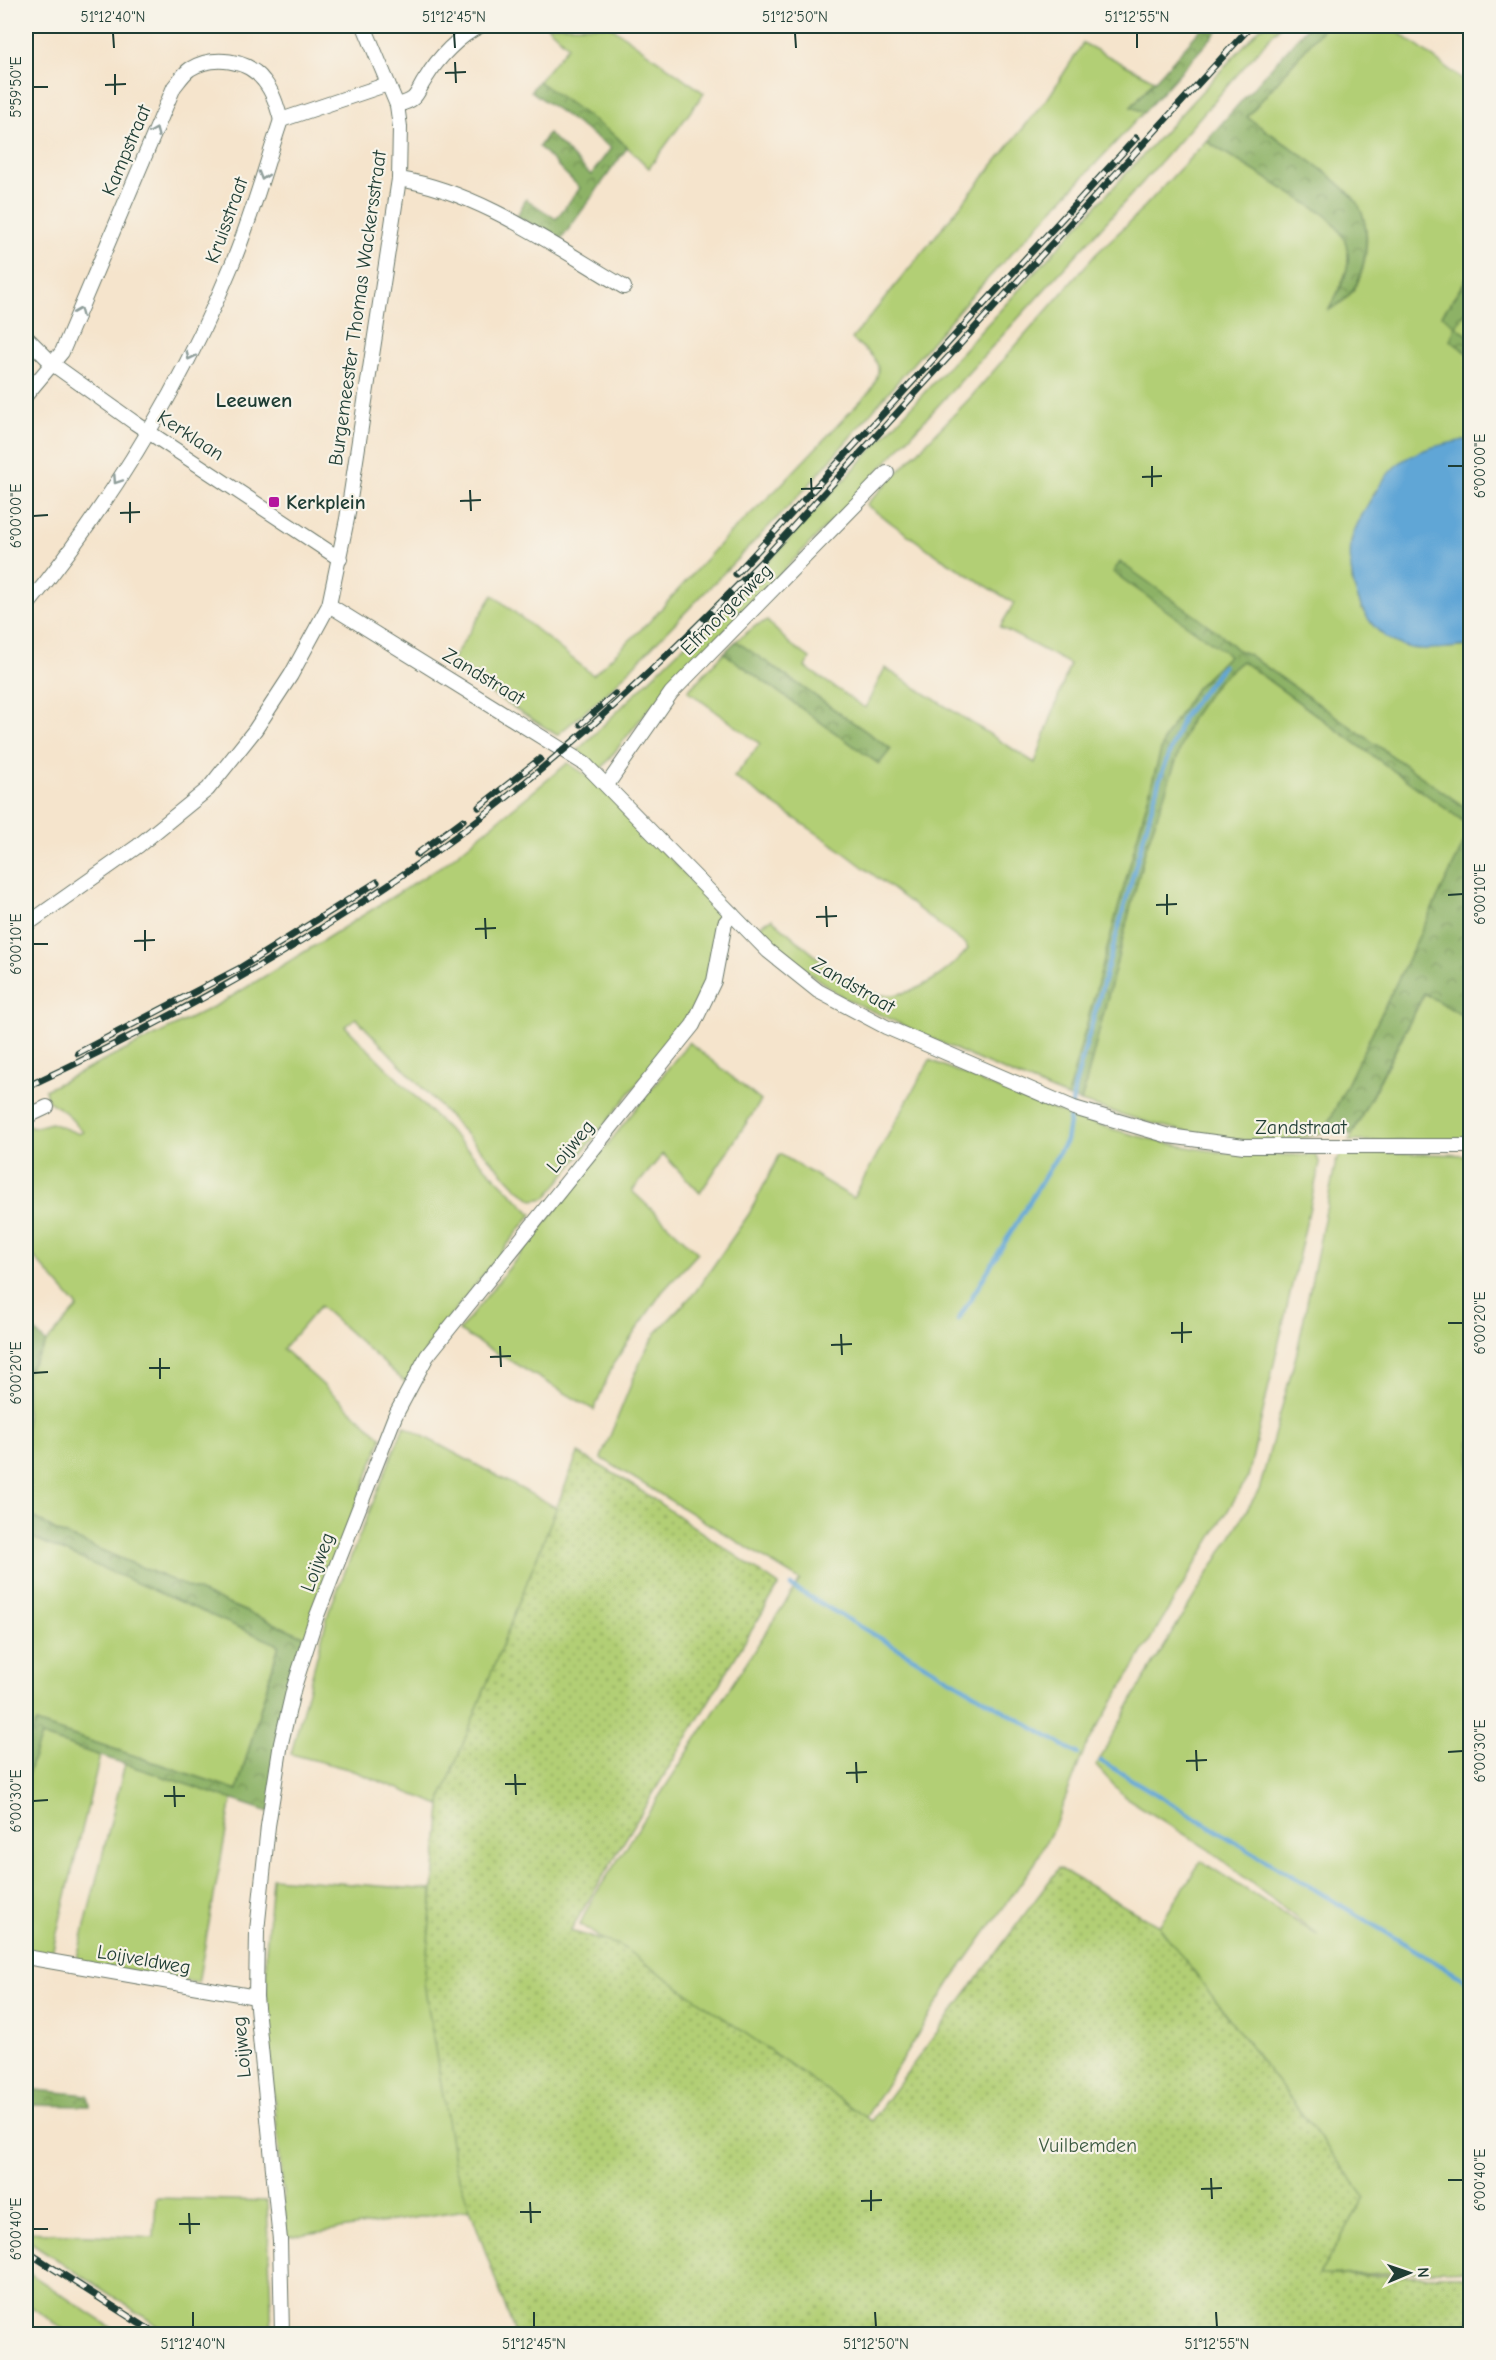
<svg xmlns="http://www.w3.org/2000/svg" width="1496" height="2360" font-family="'Comic Neue',sans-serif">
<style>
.green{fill:#b2cf75;stroke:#688654;stroke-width:1.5}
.forest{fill:url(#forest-crowns);stroke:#56784d;stroke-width:1.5}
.park{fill:url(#park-dots);stroke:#688654;stroke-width:1.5}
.water{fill:#60a6d6;stroke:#407285;stroke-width:1.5}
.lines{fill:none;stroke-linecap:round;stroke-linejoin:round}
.stream{stroke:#60a6d6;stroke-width:4.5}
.minor-casing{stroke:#6a7769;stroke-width:16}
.minor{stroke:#fff;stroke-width:14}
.rail-casing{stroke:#1f3d34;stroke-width:7}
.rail{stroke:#f7f3e8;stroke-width:4.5;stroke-dasharray:14;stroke-linecap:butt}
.oneway{stroke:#8f9e9a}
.ticks{fill:none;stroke:#1f3d34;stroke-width:2}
.poi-dot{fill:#b5179e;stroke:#f7f3e8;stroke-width:2}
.labels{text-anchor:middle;stroke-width:4.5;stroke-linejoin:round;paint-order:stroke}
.street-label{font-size:20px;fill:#1f3d34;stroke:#f7f3e8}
.poi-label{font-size:20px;font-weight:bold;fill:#1f3d34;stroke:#f7f3e8;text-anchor:start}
.park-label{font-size:20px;fill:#3c5a41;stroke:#f7f3e8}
.neighbourhood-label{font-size:21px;font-weight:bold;fill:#1f3d34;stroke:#f7f3e8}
.neatline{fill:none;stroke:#1f3d34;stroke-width:2}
.ticks-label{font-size:15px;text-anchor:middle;fill:#1f3d34}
</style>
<defs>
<pattern id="forest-crowns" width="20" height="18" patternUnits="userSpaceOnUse" patternTransform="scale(1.5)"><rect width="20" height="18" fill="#8db266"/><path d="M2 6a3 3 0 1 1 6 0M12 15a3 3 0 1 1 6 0" fill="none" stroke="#739255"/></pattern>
<pattern id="park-dots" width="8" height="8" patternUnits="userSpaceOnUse" patternTransform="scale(1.5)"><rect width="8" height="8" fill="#b2cf75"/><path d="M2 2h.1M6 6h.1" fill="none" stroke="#90a961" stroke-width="1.8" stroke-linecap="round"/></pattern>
</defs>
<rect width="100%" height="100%" fill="#f7f3e8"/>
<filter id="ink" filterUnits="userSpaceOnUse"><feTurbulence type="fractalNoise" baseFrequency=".0167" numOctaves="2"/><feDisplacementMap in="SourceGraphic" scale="12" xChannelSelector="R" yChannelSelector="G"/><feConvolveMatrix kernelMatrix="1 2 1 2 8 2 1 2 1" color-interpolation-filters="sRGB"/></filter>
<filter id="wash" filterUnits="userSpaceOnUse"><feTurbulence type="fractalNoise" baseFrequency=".008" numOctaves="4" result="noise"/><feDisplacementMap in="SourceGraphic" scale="24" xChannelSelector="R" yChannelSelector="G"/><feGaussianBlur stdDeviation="1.35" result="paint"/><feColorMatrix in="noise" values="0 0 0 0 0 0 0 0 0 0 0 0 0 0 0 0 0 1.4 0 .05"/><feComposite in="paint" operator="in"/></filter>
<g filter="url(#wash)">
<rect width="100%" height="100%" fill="#f5e4cc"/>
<g class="green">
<path d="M547 26H610L704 93 649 168 617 137 538 82 568 46Z"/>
<path d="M1262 26H1280L1142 183 847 505 646 712 598 773 578 750 759 572Z"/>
<path d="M1325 26H1390L1470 85V274L1442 315 1456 326 1470 306V337L1456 327 1451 340 1470 355V441L1464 440 1375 491 1351 541 1352 581 1362 610 1382 634 1448 648 1470 646V811L1249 655 1236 649 1222 635 1113 572 1230 655 1196 688 1164 739 1067 1097 983 1062 844 998 786 956 761 933V925L772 919C796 939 851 991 881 995 914 998 949 972 968 949L966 945 834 845 734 777 760 744 688 691 724 653 879 764 891 749 736 641 757 625 767 621 790 644 810 658 805 667 865 708 885 668 1035 763 1070 664 1000 627 1014 603 938 556 866 505 970 398 1096 254 1132 220 1206 141 1324 214C1361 246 1350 270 1329 309 1348 302 1357 288 1363 268 1368 249 1369 223 1358 206 1344 180 1274 137 1247 117Z"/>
<path d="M1083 43 1154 80 1131 107 1144 112 964 304 809 485 607 693 557 735 448 666 493 595 593 675 650 621 727 536 777 489 871 390C888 362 872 356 852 339L1050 95Z"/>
<path d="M1242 661 1470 826V831L1324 1132C1255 1158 1148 1123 1081 1102L1145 851 1190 720 1217 682Z"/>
<path d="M568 763 601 785 717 908 719 922 706 983 688 1020 546 1198 533 1200 517 1188 356 1018 345 1026 532 1214 436 1334 406 1383 320 1306 283 1349 382 1438 306 1637 56 1531 26 1513V1374L46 1343 78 1307 26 1248V1125L33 1128 51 1123 79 1134 83 1132 66 1113 47 1100 45 1090 221 1003 319 943 446 863Z"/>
<path d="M1425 993 1470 1020V1142L1349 1141Z"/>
<path d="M689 1042 761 1101 700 1193 663 1154 632 1191 698 1253 662 1292 613 1364 594 1410 459 1331Z"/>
<path d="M930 1060C1018 1098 1111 1136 1206 1150 1242 1156 1279 1155 1315 1155L1320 1163 1248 1477 1085 1748 1055 1825 1035 1863 951 1981 863 2122 580 1924 591 1901 800 1580 601 1458 643 1355 656 1333 696 1291 749 1214 780 1154 853 1198Z"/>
<path d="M1343 1152 1470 1155V2270L1311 2276 1290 2103 1157 1929 1201 1861 1319 1936 1208 1849 1125 1797 1096 1766 1141 1684 1259 1490 1297 1352 1336 1161Z"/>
<path d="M404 1426 559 1509 453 1810 348 1769 291 1754 329 1611Z"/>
<path d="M32 1537 279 1644 237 1790 36 1723 32 1734 26 1731V1550Z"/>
<path d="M41 1736 100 1756 51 1957 26 1951V1779Z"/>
<path d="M125 1764 232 1799 198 1983 76 1962Z"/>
<path d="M272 1878 432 1890 431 1932 472 2209 287 2237 267 2021 266 1950Z"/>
<path d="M156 2198 267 2201 272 2334H170L26 2239V2232L154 2238Z"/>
<path d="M26 2271 121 2334H70L26 2303Z"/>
</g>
<g class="forest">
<path d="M1204 26H1222L1144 112 1131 107Z"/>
<path d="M1308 26H1325L1247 117C1274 138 1344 179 1359 206 1367 222 1367 243 1364 260 1360 284 1350 299 1329 310 1350 271 1361 246 1324 214L1206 141Z"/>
<path d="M538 81 617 137 627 148 560 241 517 216 526 199 556 219 580 188 539 147 548 133 591 175 611 148 531 91Z"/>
<path d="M1470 274V306L1456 326 1470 337V355L1451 341 1455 326 1442 315Z"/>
<path d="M1120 562 1222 635 1236 649 1249 655 1470 811V826L1242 661 1217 682 1190 720 1145 851 1081 1102 1067 1097 1164 739 1196 688 1229 655 1113 572Z"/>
<path d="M736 641 891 749 879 764 724 653Z"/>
<path d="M1470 831V1020L1424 993 1352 1134 1324 1132Z"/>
<path d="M26 1321 46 1343 26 1374Z"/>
<path d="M26 1513 56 1531 306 1637 269 1812 41 1736 26 1779V1731L32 1733 36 1723 237 1790 279 1645 33 1538 26 1550Z"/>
<path d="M26 2089 88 2095 90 2106 26 2105Z"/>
</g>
<path class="park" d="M578 1453 628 1482 779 1585 570 1931 619 1945 871 2121 1059 1868 1159 1926 1365 2197 1319 2275 1470 2276V2334H515L455 2167 424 1983 442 1797Z"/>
<path class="water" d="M1464 440 1470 441V646C1451 647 1425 652 1407 647 1363 635 1347 584 1351 543 1353 526 1383 476 1397 465 1417 449 1440 445 1464 440Z"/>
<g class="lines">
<g class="stream">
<path d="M958 1320 1066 1141 1075 1085 1159 781 1183 717 1223 666"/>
<path d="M791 1586 1078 1754"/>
<path d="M1101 1761 1470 1983"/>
</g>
</g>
</g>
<g filter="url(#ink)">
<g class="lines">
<defs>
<g id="minor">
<path d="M397 105C419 100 415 94 426 78 438 58 459 36 480 26"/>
<path d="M281 120 388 84"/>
<path d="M399 179C478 191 556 247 624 287"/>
<path d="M26 337 54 365 135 423 340 559"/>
<path d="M26 395 62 352 174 87C179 81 184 73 190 69 213 55 248 59 264 81 273 92 277 106 281 120"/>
<path d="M329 605 585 764 768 951 818 991 886 1027 1074 1108 1169 1136 1244 1146H1470"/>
<path d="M26 607C111 503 182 386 233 262 252 216 265 168 281 120"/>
<path d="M607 785 671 693 887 473"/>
<path d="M26 925 138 846 208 789 255 730 291 675 329 605 347 519 399 179 400 127 397 105 364 26"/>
<path d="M26 1117 47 1107"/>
<path d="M26 1957 256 1997"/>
<path d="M282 2334 280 2240 256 1997 257 1931 268 1826 281 1743 294 1687 316 1618 395 1416 427 1356 693 1025 714 981 725 923 732 914"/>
</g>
</defs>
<use href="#minor" class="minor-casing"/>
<use href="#minor" class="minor"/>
<defs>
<g id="rail">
<path d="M736 574 1136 138"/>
<path d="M581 724 615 694"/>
<path d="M479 807 540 759"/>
<path d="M417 854 463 820"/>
<path d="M78 1053 240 968 377 882"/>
<path d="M26 1087C203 1005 372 908 523 784 607 716 684 640 760 563L1251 26"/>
<path d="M26 2251 156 2334"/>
</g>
</defs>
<use href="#rail" class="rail-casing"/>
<use href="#rail" class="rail"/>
</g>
<defs><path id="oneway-chevron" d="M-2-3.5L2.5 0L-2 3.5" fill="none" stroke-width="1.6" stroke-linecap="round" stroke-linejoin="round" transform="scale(1.5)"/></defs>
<g class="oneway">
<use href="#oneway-chevron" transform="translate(155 132) rotate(-67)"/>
<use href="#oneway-chevron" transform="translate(263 176) rotate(107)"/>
<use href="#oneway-chevron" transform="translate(79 312) rotate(-67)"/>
<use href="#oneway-chevron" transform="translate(190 356) rotate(117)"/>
<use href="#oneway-chevron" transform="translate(117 480) rotate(124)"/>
</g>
</g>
<path class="ticks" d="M113 33 114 48M454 33 455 48M795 33 796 48M1137 33V48M455 62 456 83M445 73 466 72M115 74V95M105 85 126 84M33 87H48M1152 466V487M1448 466H1463M1142 477 1162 476M811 478 812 499M801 489 822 488M470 490 471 511M460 501 481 500M130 502V523M120 513 140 512M33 516 48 515M1167 894V915M1448 895 1463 894M1156 905 1177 904M826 906 827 927M816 917 837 916M485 918 486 939M475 929 496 928M145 930V951M134 941 155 940M33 944H48M1182 1322V1343M1448 1323H1463M1171 1333 1192 1332M841 1334 842 1355M831 1345 852 1344M500 1346 501 1367M490 1357 511 1356M160 1358V1379M149 1368H170M33 1373 48 1372M1196 1750 1197 1771M1448 1752 1463 1751M1186 1761 1207 1760M856 1762 857 1783M846 1773 867 1772M515 1774 516 1795M505 1784H526M174 1786 175 1807M164 1796H185M33 1801 48 1800M1211 2178 1212 2199M1448 2180H1463M1201 2189 1222 2188M871 2190V2211M861 2201 882 2200M530 2202 531 2223M520 2212H541M189 2213 190 2234M179 2224H200M33 2229H48M193 2312V2327M534 2312V2327M875 2312 876 2327M1216 2312 1217 2327"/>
<rect class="poi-dot" x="268" y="496" width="12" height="12" rx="3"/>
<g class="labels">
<g class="street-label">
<text transform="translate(126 150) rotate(-67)" y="7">Kampstraat</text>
<text transform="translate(226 220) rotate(-70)" y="7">Kruisstraat</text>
<text transform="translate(357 308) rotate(-82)" y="7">Burgemeester Thomas Wackersstraat</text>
<text transform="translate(191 435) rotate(33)" y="7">Kerklaan</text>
<text transform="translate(726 609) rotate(-45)" y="7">Elfmorgenweg</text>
<text transform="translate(484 676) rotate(31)" y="7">Zandstraat</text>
<text transform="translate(854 985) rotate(30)" y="7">Zandstraat</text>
<text x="1301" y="1134">Zandstraat</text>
<text transform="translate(570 1146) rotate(-50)" y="7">Loijweg</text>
<text transform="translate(317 1562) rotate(-69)" y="7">Loijweg</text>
<text transform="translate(144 1959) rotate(10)" y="7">Loijveldweg</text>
<text transform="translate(241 2047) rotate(-95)" y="7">Loijweg</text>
</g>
<g class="poi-label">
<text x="286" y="509">Kerkplein</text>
</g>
<g class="park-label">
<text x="1088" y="2152">Vuilbemden</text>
</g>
<g class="neighbourhood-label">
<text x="254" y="407">Leeuwen</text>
</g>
</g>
<rect width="1496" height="2360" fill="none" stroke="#f7f3e8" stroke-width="66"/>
<g transform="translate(1409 2273) rotate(88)" stroke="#f7f3e8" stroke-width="4.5" paint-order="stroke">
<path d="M0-4.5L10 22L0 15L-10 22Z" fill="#1f3d34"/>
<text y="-9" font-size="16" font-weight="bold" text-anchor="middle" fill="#1f3d34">N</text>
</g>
<rect x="33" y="33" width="1430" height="2294" class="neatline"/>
<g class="ticks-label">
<text x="113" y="22">51°12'40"N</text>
<text x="454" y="22">51°12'45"N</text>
<text x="795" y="22">51°12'50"N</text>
<text x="1137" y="22">51°12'55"N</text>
<text transform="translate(16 87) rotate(-90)" y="5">5°59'50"E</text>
<text transform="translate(1480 466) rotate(-90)" y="5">6°00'00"E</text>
<text transform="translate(16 516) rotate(-90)" y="5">6°00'00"E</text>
<text transform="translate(1480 894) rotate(-90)" y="5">6°00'10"E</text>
<text transform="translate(16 944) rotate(-90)" y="5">6°00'10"E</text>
<text transform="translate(1480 1323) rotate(-90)" y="5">6°00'20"E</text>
<text transform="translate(16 1373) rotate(-90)" y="5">6°00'20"E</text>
<text transform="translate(1480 1751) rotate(-90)" y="5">6°00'30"E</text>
<text transform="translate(16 1801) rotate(-90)" y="5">6°00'30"E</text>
<text transform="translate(1480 2180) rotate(-90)" y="5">6°00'40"E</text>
<text transform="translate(16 2229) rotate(-90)" y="5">6°00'40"E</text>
<text x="193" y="2349">51°12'40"N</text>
<text x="534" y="2349">51°12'45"N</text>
<text x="876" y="2349">51°12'50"N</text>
<text x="1217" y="2349">51°12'55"N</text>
</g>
</svg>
